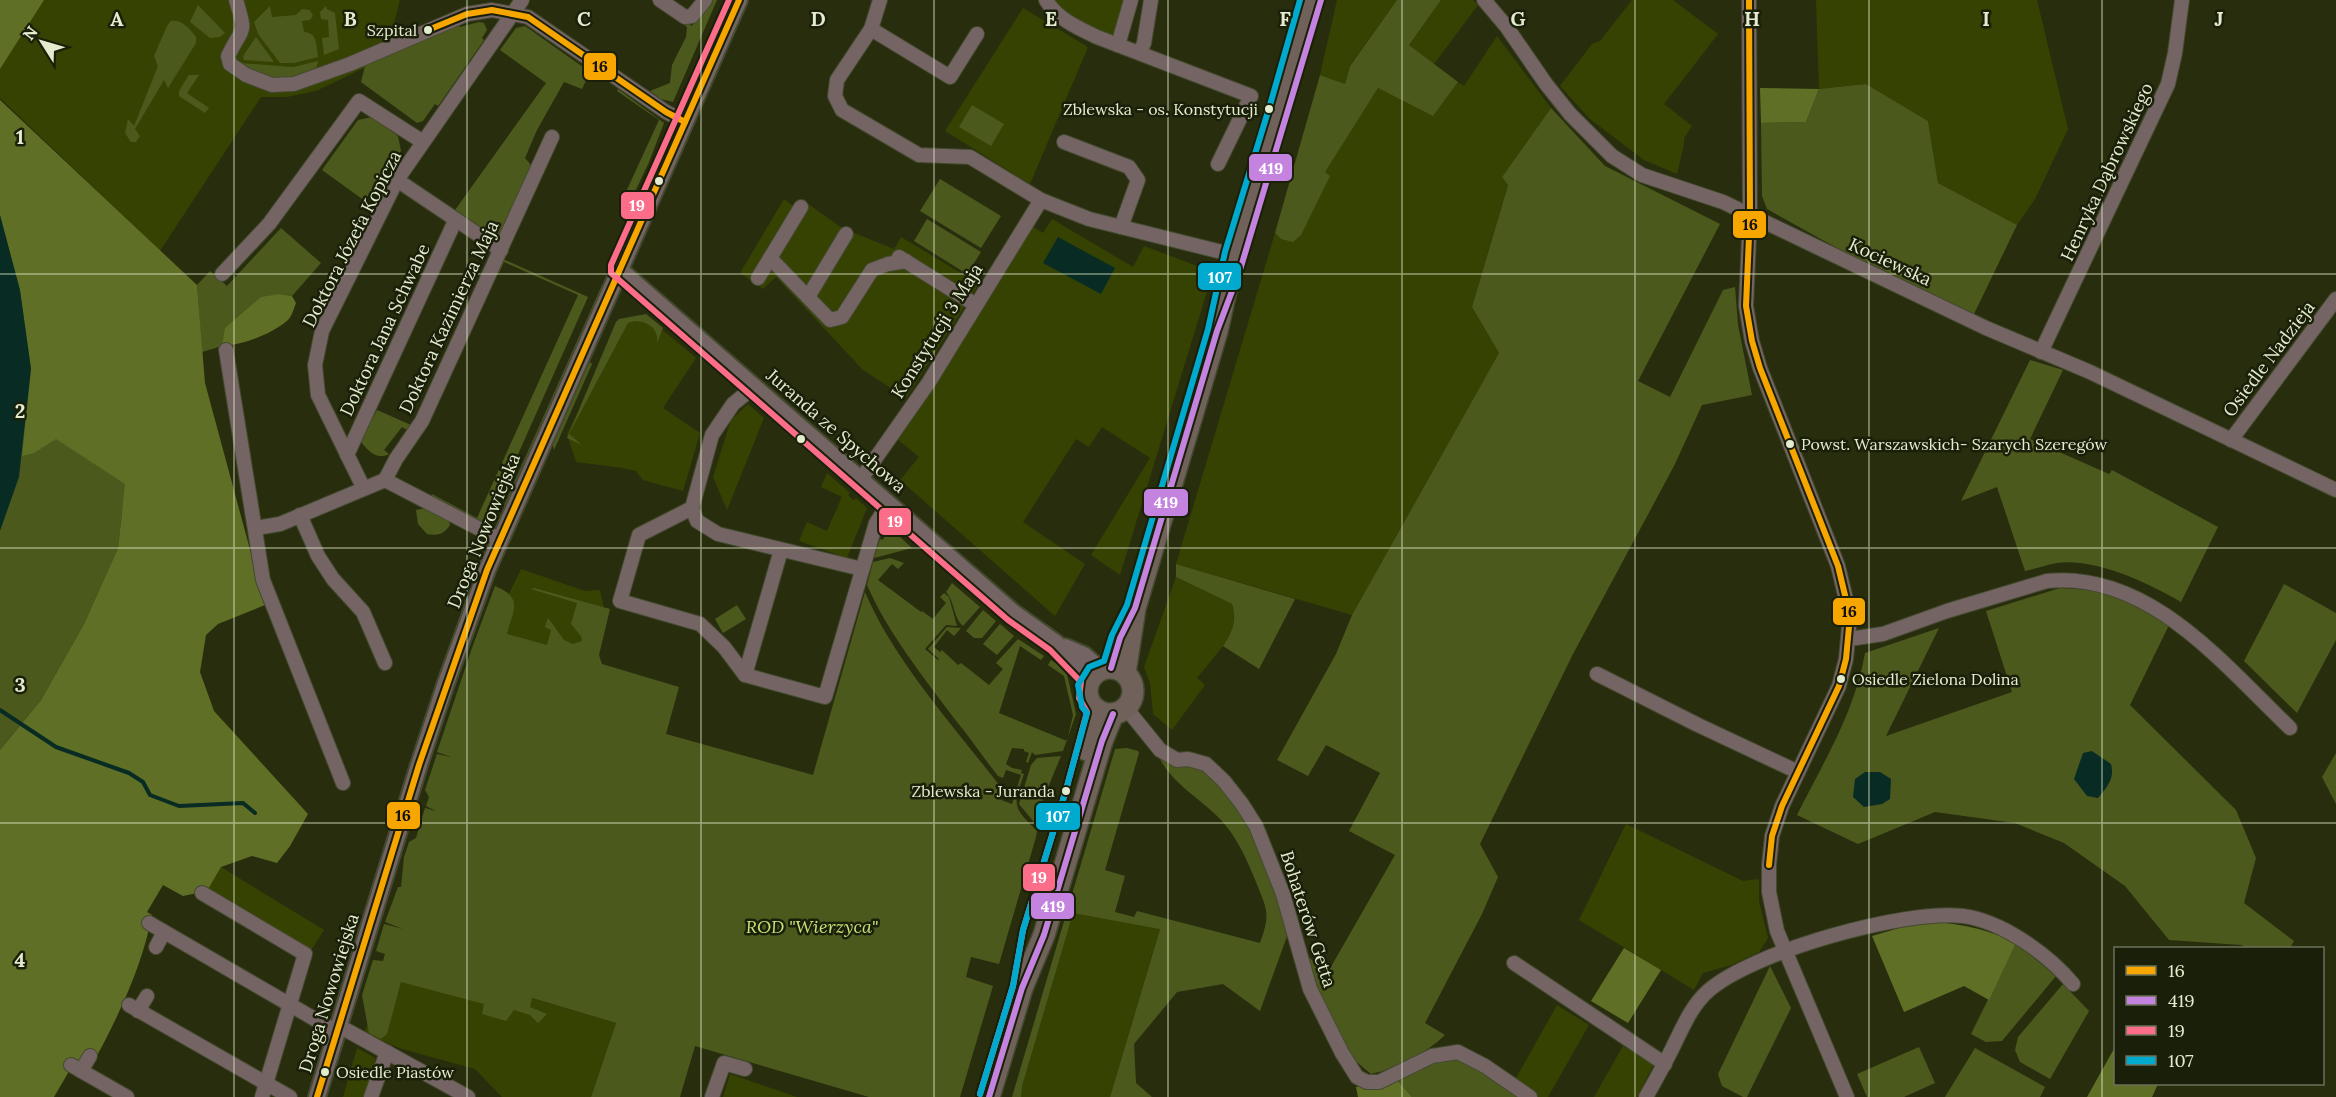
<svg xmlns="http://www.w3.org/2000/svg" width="2336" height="1097" font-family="Lora,serif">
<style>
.built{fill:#364202}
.green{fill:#4c591d}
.forest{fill:#5f6f25}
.water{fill:#082b23}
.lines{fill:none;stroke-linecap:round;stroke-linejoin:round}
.stream{stroke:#082b23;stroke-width:4}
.minor-casing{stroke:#444a2f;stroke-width:16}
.tertiary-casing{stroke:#444a2f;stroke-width:20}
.primary-casing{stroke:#444a2f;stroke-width:24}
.minor{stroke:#746464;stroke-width:14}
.tertiary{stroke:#746464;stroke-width:16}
.primary{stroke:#70625a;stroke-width:21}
.bus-1-casing{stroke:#1a1f09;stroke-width:10}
.bus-2-casing{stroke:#1a1f09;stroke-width:10}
.bus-3-casing{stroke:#1a1f09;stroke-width:10}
.bus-4-casing{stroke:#1a1f09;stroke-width:10}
.bus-1{stroke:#f7a600;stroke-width:6}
.bus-2{stroke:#c483df;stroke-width:6}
.bus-3{stroke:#fb6d88;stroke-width:6}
.bus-4{stroke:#00a9ce;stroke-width:6}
.grid{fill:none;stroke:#e4eccf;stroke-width:1.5;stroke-opacity:0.55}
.bus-dot{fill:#e4eccf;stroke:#1a1f09;stroke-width:2}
.labels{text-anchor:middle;stroke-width:5;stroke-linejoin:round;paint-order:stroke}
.bus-label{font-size:16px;fill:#e4eccf;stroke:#1a1f09;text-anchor:end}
.street-label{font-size:18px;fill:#e4eccf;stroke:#1a1f09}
.park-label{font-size:18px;font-style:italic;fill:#c8e277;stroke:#1a1f09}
.grid-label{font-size:20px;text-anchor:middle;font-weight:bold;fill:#e4eccf;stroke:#1a1f09;stroke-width:5;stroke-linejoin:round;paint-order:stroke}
.line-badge{stroke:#1a1f09;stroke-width:2}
.badge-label{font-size:16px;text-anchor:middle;font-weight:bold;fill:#fff}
.pale-badge-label{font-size:16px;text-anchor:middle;font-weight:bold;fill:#111}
</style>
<rect width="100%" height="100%" fill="#282e0d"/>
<g class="built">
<path d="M0 0H400L385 58 316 91 287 97H261L160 251 0 98Z"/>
<path d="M1051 0H1136L1124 41 1106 36 1054 7Z"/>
<path d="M1337 0H1397L1350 65 1345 84 1320 75Z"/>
<path d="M1441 0H1473L1478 5 1434 64 1409 45Z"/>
<path d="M1632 0H1673L1718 34 1664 104 1692 126 1684 138V144L1677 174 1644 160 1590 119 1560 86 1592 44 1600 41Z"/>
<path d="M1816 0H2037L2068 129 2035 199 2017 225 1938 183 1928 121 1866 84 1819 89Z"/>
<path d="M1023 8 1088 47 1030 184 945 131Z"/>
<path d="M1497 36 1551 108 1502 177 1508 184 1472 307 1499 353 1352 615 1176 564 1275 233 1281 239 1378 88 1433 115 1458 82 1464 86Z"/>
<path d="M784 199 795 207 801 199 842 228 894 249 901 237 979 284 906 398 863 370 776 277 763 289 740 273Z"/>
<path d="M1052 219 1133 267 1144 246 1213 272 1120 575 1091 555 1150 458 1102 427 1089 447 1076 439 1023 522 1085 564 1055 616 900 480 919 457 896 438 1030 225 1043 233Z"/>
<path d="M646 316 696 358 663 408 700 433 683 491 643 480 636 471 623 468 576 462 567 434 624 322Z"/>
<path d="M748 404 764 418 727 510 713 477 731 420Z"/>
<path d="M827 473 850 493 848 495 853 500 856 498 867 508 847 558 799 541 807 522 827 531 842 497 821 487Z"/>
<path d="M521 569 585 591 600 590 604 608 589 660 491 631Z"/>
<path d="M1176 577 1232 604 1235 622 1233 630 1223 646 1197 678 1205 685 1172 730 1153 714 1150 683 1144 667Z"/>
<path d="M1626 824 1743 881 1759 879V901L1768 938 1759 952 1731 965 1703 973 1694 990 1579 920Z"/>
<path d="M221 867 324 930 310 952 207 891Z"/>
<path d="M1073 912 1160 928 1110 1097H1019L1020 1086Z"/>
<path d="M395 958 616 1023 591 1097H502L475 1069 402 1049 364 1033Z"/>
<path d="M1557 1005 1589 1025 1548 1097H1538L1515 1080Z"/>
<path d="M1623 1046 1654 1064 1637 1097H1594Z"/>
<path d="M357 1048 375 1058 376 1067 365 1097H343Z"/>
<path d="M730 1074 791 1095 797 1097H723Z"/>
</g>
<g class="green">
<path d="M708 0H717L673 102 661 99 650 91 670 83 672 65 686 37 687 27 683 24 685 21 692 26Z"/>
<path d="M1397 0H1441L1409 45 1458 82 1433 116 1378 88 1325 172 1330 176 1301 235 1293 242 1281 239 1275 233 1320 75 1345 84 1350 66Z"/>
<path d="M198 5 225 33 220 37 210 38 190 22Z"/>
<path d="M270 6 272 17 296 15 302 9 310 10 313 16 310 20 302 21 304 32C318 33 316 45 318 57L294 63H280L258 34 254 22Z"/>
<path d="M326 6 327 9 335 13 339 49 324 55 322 38 329 37 328 20 321 19 320 12Z"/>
<path d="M171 21C182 19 190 29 196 37V43L168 88 164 80 135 129 140 136 136 142H131L125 133 128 119 134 126 158 66 154 56 167 26Z"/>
<path d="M479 22 484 23 487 30 482 38 484 40 438 106 435 104 423 121 417 123 361 82 366 62 458 24 460 27Z"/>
<path d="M525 26 590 72 582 89 564 82 537 130 525 158 531 165 499 239 455 210 546 83 500 50 516 28Z"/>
<path d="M256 37 274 62 244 60 243 56Z"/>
<path d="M318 61 316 69C293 83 260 79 240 63L293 67Z"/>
<path d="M189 75H199L187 93 209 108 205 113 179 96V91Z"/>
<path d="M1866 84 1928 121 1938 183 2017 225 1974 314 1837 248 1767 209 1762 196 1761 123 1806 122 1819 89Z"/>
<path d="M618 89 664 123 649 162 632 198 625 194 659 120 617 91Z"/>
<path d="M972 105 1004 124 991 146 959 127Z"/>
<path d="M1551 108 1605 166 1720 224 1638 381 1670 397 1723 290 1735 287 1738 325 1752 395 1702 405 1674 466 1573 654 1480 844 1498 877 1482 914 1425 1023 1445 1035C1425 1054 1398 1068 1371 1074L1352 1058 1316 990 1304 954 1328 972 1395 855 1349 831 1380 773 1326 745 1308 776 1277 760 1336 654 1352 615 1499 353 1472 307 1508 185 1502 177Z"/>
<path d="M0 111 130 479 122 511 118 548 84 624 41 700 0 750Z"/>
<path d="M372 117 398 136 401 151 365 201 322 170 358 120Z"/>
<path d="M940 179 1001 216 981 248 920 211Z"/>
<path d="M927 219 981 252 967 274 914 241Z"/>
<path d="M281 228 321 263 292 296 280 294 222 346 202 352 197 285 210 271 227 286Z"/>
<path d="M503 259 588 297 495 506 484 523 431 496 432 494 477 518 578 295 504 262 499 273 498 270Z"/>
<path d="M602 285 604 287 506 506 504 505Z"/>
<path d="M646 314 663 328 657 343C660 327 642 317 628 323L569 434 582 445 567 438 616 322 619 319Z"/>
<path d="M2030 360 2063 370 2030 439 2109 474 2112 470 2218 527 2181 602C2148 583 2096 558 2057 563 2046 565 2035 569 2025 571L1997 487 1961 501Z"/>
<path d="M590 362 592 364 554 450 551 437Z"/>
<path d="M377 410 411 425 407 430 402 427 384 450 389 454C376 461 368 450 360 441V434L368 426Z"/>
<path d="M426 508 448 518 450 525C444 534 438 536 427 534L418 524 416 510Z"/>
<path d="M885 525H887L912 548 874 558 880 539 883 540 885 535 882 534Z"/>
<path d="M488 544V551L340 995 415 748 438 677Z"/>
<path d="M890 558 904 563 898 569 892 564 878 580 921 612 922 611 933 619 946 603 940 597 944 593 949 597 957 626 946 625 925 649 938 660 939 659 928 649 947 627 961 628 954 636 947 630 934 647 940 652 942 650 958 665 961 663 989 685 1003 669 996 663 1018 639 1044 656 1041 660 1020 646 999 713 1067 741 1073 715 1064 676 1048 665 1051 660 1066 670 1076 714 1063 751 1035 755 1032 752 1028 763 1026 762 1029 753 1024 751V749L1012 748 1006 764 1012 768 1022 770 1021 773 1024 774C1013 806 1012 806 1037 831L1036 837 999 964 971 957 966 977 993 986 960 1097H869L695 1046 680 1097H591L616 1023 532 998 530 1007 547 1014 538 1023 530 1015 514 1010 506 1021 482 1014 484 1004 401 982 387 1034 381 1039 369 1033 362 995 373 960 383 961 385 954 376 951 384 924 403 929 385 922 398 887H401L404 857 409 842 416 838 425 808 436 811 426 806 429 797 425 790 437 754 451 757 437 752 472 648 495 586C524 598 513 610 507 634L547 645 551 630 545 627 548 618 564 640 573 644 582 641 581 636 571 624 577 603 531 589 534 588 610 609 599 655 602 664 679 687 666 734 813 775 865 592C893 659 955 728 1000 786L996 798 1012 804 1021 775 1006 770 1003 778 998 776C983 757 969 736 953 717 922 675 888 633 867 585L873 562Z"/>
<path d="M1176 564 1295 599 1259 669 1223 646C1233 631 1237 622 1232 604L1176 577Z"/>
<path d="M952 583 980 607 963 626C953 617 955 602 946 592Z"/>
<path d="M2284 584 2336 613V640L2297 713 2244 661Z"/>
<path d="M2060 588 2103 591 2170 623 2130 705 2236 810 2256 858 2244 903 2294 941 2290 948H2246L2241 945 2169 940 2125 886 2064 843 2015 823 1935 812 1858 844 1797 815C1823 763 1855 712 1865 653L1939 628 1886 736 2012 692 1986 611Z"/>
<path d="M737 605 746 619 723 633 715 619Z"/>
<path d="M983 610 996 621 982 638H974L966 631Z"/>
<path d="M1000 624 1014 636 997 655 983 644Z"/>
<path d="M1115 749 1127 748 1138 751 1139 753 1105 870 1125 876 1115 912 1134 917 1137 911 1260 943C1271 913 1267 910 1256 882 1247 860 1238 839 1222 821 1202 799 1170 783 1158 755L1202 767 1210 772 1253 828 1290 928 1260 1011 1223 984 1177 992 1134 1044 1136 1083 1152 1097H1110L1160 929 1073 913 1022 1086 1021 1097H1012Z"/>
<path d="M2336 753V804L2322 777Z"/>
<path d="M1061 756 1037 814V826L1019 804 1031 765 1037 758Z"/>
<path d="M2016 943 2056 976 2002 1041 1986 1042 1971 1034Z"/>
<path d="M1770 966 1791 1008 1747 1097H1743L1722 1086 1718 1074Z"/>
<path d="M2063 984 2089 1011 2050 1079 2020 1062 2015 1050 2018 1037Z"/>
<path d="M1919 1047 1935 1083 1904 1097H1867L1857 1074Z"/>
<path d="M1975 1048 2045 1087 2040 1097H1945Z"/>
<path d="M1455 1057 1481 1070 1518 1097H1412L1398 1081 1432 1060Z"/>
</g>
<g class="forest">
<path d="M0 0H44L0 69Z"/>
<path d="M1760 88 1819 89 1806 122 1761 123Z"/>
<path d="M0 100 197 285 205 383 265 605 218 624 206 635 200 672 214 711 308 814 290 846 277 863 252 856 221 867 207 891 183 896 163 885 147 912 152 915C142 968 117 1019 92 1065L70 1066 68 1073 54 1097H0V750L41 700 84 624 118 548 125 484 56 439 34 453 22 456 31 369 20 291 0 215Z"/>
<path d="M280 294 292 296 296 303C294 308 292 316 288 320 272 334 243 345 222 346L225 328 261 297Z"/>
<path d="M1937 922C1966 925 1990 930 2016 943L1989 1000 1964 986 1904 1012 1872 936 1906 926Z"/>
<path d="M1624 948 1661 970 1628 1023 1591 1001Z"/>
<path d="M2115 1047 2116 1084H2158L2152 1097H2087Z"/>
<path d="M1398 1081 1412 1097H1358L1356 1087Z"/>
</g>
<g class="water">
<path d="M0 215 20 290 31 369 19 477 0 531Z"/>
<path d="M1058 237 1115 268 1101 294 1043 263Z"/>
<path d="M2092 751 2111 764C2115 779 2107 787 2098 798L2087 796 2074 779 2083 753Z"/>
<path d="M1865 772H1880L1891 779 1890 799 1882 804 1864 807 1853 797 1855 779Z"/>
</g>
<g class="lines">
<path class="stream" d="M0 710 56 747 129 773 143 782 150 795 179 806 243 803 255 813"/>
<defs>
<g id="minor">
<path d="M236 0C247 36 243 25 228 56L230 64 246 75 272 85 294 84 350 64 467 14 492 10 528 17 666 112 685 122"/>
<path d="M660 0 685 17 692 16 705 0"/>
<path d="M1046 0C1057 19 1078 28 1097 37L1251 96 1218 164"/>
<path d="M1484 0 1506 26 1546 84 1570 114 1612 156 1642 175 1723 202 1986 328 2090 372 2336 490"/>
<path d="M1749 0 1750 214 1746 306 1752 341 1760 368 1838 566 1850 616 1846 659 1839 686 1782 806 1772 836 1769 865V892L1777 931 1847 1097"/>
<path d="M871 29 950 77 977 34"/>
<path d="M1118 45 1131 0"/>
<path d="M1140 52 1144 43 1151 0"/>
<path d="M1064 142 1129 167 1138 180 1121 227"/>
<path d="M397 180 501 250"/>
<path d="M1041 200 1089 219 1234 255"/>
<path d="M899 257 976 305"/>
<path d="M770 258 830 320 842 317 872 270 888 264 906 261"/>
<path d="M222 274 269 224 359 101 423 142"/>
<path d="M758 278 801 207"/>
<path d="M808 297 846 234"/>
<path d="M226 350 263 580 343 783"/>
<path d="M2041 352 2168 84 2175 53 2182 0"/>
<path d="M755 386 733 404 712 435 692 508 639 535 620 601 700 624 724 647 745 675 825 697 876 523 889 503"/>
<path d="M2231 440 2336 299"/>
<path d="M347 455 455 221"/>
<path d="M861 479 929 382 1041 200 970 157 919 155 842 110 835 96 837 80 871 29 880 0"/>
<path d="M385 480 499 539"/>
<path d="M363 487 318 395 315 365 322 331 397 180 522 0"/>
<path d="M692 508 697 521 718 534 862 569"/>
<path d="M300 515 318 556 333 579 363 612 385 663"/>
<path d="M256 528 280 524 385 480 396 459 422 421 552 137"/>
<path d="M1849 639 1883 634 1947 611 2047 581C2149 571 2223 664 2290 728"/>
<path d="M1597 674 1698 725 1798 772"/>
<path d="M745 675 781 550"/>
<path d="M1126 708 1160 750 1177 760 1188 759 1206 764 1224 781 1242 804 1256 826 1283 894 1310 989 1342 1053 1357 1077 1367 1082H1379L1432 1056 1458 1052 1485 1066 1530 1097"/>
<path d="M202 893 305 954 262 1097"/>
<path d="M149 923 337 1032"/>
<path d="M156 947 164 932"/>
<path d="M1514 963 1665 1064"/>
<path d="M129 1005 290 1097"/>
<path d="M138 1011 147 996"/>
<path d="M339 1026 468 1097"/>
<path d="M71 1065 127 1097"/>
<path d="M81 1071 90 1056"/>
<path d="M371 1097 387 1052"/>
<path d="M712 1097 724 1063 745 1069"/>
<path d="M1646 1097C1655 1081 1664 1065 1672 1049 1682 1029 1691 1006 1708 991 1752 952 1904 909 1963 916 2002 921 2049 955 2073 984"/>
</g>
<g id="tertiary">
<path d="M619 269 1014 613 1056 643 1090 679"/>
<path d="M1065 647 1084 655 1101 670"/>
<path d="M317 1097 419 765 446 683 487 570 739 0"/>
</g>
<g id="primary">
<circle cx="1110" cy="691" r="23"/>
<path d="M1125 673 1135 608 1217 331 1234 255 1279 108 1309 0"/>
<path d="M1087 750 1097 710"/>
<path d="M989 1097 1022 988 1044 935 1102 741 1113 714"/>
</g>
</defs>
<use href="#minor" class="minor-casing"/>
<use href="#tertiary" class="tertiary-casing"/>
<use href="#primary" class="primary-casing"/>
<use href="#minor" class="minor"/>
<use href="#tertiary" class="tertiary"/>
<use href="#primary" class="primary"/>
<defs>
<g id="bus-1">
<path d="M1749 0 1750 214 1746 306 1752 341 1760 368 1838 566 1850 616 1846 659 1839 686 1782 806 1772 836 1769 865"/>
<path d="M428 30 467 14 492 10 528 17 666 112 685 122"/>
<path d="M317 1097 419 765 487 570 739 0"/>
</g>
<g id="bus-2">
<path d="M1111 668 1120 638 1135 608 1217 331 1240 270 1321 0"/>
<path d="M989 1097 1022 988 1044 935 1102 741 1113 714"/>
</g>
<path id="bus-3" d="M729 0 611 265V273L1008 620 1050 650 1081 682 1079 698 1087 712 1066 790 1023 930 1013 986 980 1094"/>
<path id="bus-4" d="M980 1094 1013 986 1023 930 1066 790 1087 713 1082 707 1078 685 1089 667 1104 661 1112 635 1127 605 1208 329 1225 252 1270 105 1300 0"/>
</defs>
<use href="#bus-1" class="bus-1-casing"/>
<use href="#bus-2" class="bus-2-casing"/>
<use href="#bus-3" class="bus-3-casing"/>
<use href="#bus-4" class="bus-4-casing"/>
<use href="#bus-1" class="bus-1"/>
<use href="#bus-2" class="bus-2"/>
<use href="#bus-3" class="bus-3"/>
<use href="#bus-4" class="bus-4"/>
</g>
<path class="grid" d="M234 0V1097M467 0V1097M701 0V1097M934 0V1097M1168 0V1097M1402 0V1097M1635 0V1097M1869 0V1097M2102 0V1097M0 274H2336M0 548H2336M0 823H2336"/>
<g class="bus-dot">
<circle cx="428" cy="30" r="5"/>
<circle cx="1269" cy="109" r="5"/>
<circle cx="659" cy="181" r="5"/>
<circle cx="801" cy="439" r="5"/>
<circle cx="1790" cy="444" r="5"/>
<circle cx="1841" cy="679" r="5"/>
<circle cx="1066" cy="791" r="5"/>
<circle cx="325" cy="1072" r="5"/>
</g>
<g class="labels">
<g class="bus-label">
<text x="417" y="36">Szpital</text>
<text x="1258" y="115">Zblewska - os. Konstytucji</text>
<text x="1801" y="450" text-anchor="start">Powst. Warszawskich- Szarych Szeregów</text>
<text x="1852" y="685" text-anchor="start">Osiedle Zielona Dolina</text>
<text x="1055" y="797">Zblewska - Juranda</text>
<text x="336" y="1078" text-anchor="start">Osiedle Piastów</text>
</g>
<g class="street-label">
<text transform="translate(2107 172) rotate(-65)" y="6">Henryka Dąbrowskiego</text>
<text transform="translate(352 239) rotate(-63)" y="6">Doktora Józefa Kopicza</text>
<text transform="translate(1890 262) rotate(25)" y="6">Kociewska</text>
<text transform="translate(449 317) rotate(-65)" y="6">Doktora Kazimierza Maja</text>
<text transform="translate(385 330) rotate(-65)" y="6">Doktora Jana Schwabe</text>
<text transform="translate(937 331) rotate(-58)" y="6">Konstytucji 3 Maja</text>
<text transform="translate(2269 359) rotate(-53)" y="6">Osiedle Nadzieja</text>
<text transform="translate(836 431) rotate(41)" y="6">Juranda ze Spychowa</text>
<text transform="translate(484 531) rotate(-68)" y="6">Droga Nowowiejska</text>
<text transform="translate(1308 919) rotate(72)" y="6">Bohaterów Getta</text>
<text transform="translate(329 993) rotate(-73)" y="6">Droga Nowowiejska</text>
</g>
<g class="park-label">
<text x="812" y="933">ROD "Wierzyca"</text>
</g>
</g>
<g class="grid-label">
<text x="117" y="26">A</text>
<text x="350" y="26">B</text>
<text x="584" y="26">C</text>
<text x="818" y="26">D</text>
<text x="1051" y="26">E</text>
<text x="1285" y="26">F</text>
<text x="1518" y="26">G</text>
<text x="1752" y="26">H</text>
<text x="1986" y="26">I</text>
<text x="2219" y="26">J</text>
<text x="20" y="144">1</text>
<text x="20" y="418">2</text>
<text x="20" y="692">3</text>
<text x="20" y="967">4</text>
</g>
<g class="line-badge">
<rect x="583" y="52" width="34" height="29" rx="6" fill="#f7a600"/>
<rect x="1248" y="153" width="45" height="29" rx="6" fill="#c483df"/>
<rect x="620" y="191" width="35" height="29" rx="6" fill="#fb6d88"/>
<rect x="1732" y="210" width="35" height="29" rx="6" fill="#f7a600"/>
<rect x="1197" y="262" width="45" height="29" rx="6" fill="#00a9ce"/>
<rect x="1143" y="488" width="46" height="29" rx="6" fill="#c483df"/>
<rect x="878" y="507" width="34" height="29" rx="6" fill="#fb6d88"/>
<rect x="1832" y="597" width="34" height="29" rx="6" fill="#f7a600"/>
<rect x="386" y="801" width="35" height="29" rx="6" fill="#f7a600"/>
<rect x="1035" y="802" width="46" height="29" rx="6" fill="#00a9ce"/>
<rect x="1022" y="863" width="34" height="29" rx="6" fill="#fb6d88"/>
<rect x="1030" y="892" width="45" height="28" rx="6" fill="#c483df"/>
</g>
<g class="badge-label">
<text x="1271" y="174">419</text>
<text x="637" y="211">19</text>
<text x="1220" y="283">107</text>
<text x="1166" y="508">419</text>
<text x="895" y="527">19</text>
<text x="1058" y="822">107</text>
<text x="1039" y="883">19</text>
<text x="1053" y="912">419</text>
</g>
<g class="pale-badge-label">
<text x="600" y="72">16</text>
<text x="1750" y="230">16</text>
<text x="1849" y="617">16</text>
<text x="403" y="821">16</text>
</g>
<rect x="2114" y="947" width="210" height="138" fill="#1a1f09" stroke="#6b7158" stroke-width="1.5"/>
<rect x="2126" y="966" width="30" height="9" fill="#f7a600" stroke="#6b7158" stroke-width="1.5"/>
<text x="2168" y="977" font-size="18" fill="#e4eccf">16</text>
<rect x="2126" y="996" width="30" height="9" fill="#c483df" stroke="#6b7158" stroke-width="1.5"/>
<text x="2168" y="1007" font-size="18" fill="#e4eccf">419</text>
<rect x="2126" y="1026" width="30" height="9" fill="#fb6d88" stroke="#6b7158" stroke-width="1.5"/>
<text x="2168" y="1037" font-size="18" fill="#e4eccf">19</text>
<rect x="2126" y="1056" width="30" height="9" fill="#00a9ce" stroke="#6b7158" stroke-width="1.5"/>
<text x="2168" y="1067" font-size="18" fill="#e4eccf">107</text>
<g transform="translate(42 42) rotate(307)" stroke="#1a1f09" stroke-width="4.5" paint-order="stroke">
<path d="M0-4.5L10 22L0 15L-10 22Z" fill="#e4eccf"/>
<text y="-9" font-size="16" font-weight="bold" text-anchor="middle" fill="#e4eccf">N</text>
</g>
</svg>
